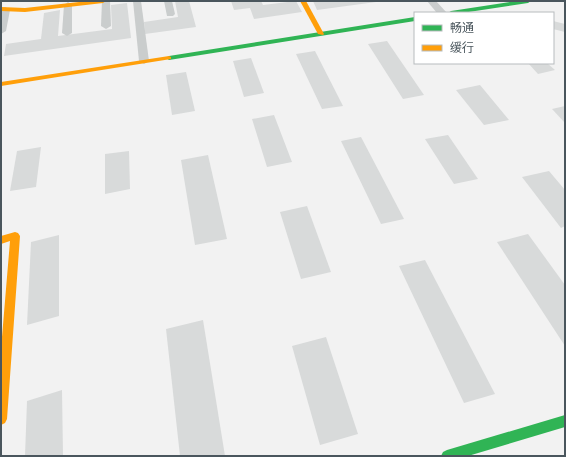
<svg xmlns="http://www.w3.org/2000/svg" width="566" height="457" font-family="'Alegreya Sans','Noto Sans SC',sans-serif">
<style>
.building{fill:#d8dada}
.lines{fill:none;stroke-linecap:round;stroke-linejoin:round}
.street{fill:#cacdcd;fill-rule:evenodd}
.fast{fill:#30b455;fill-rule:evenodd}
.slow{fill:#ff9f0a;fill-rule:evenodd}
</style>
<rect width="100%" height="100%" fill="#f2f2f2"/>
<g class="building">
<path d="M175 1H189L196 27 145 34 144 22 178 17Z"/>
<path d="M231 1H261L263 5 296 1 302 12 254 19 250 8 234 10Z"/>
<path d="M313 1H376V2L317 10Z"/>
<path d="M127 3 131 38 4 56 6 44 41 39 44 13 60 10 58 36 112 29 111 5Z"/>
<path d="M553 21 565 24V32L553 29Z"/>
<path d="M387 41 424 95 403 99 368 44Z"/>
<path d="M315 51 343 106 322 109 296 54Z"/>
<path d="M251 58 264 93 244 97 233 61Z"/>
<path d="M528 63H547L555 70 538 74Z"/>
<path d="M186 72 195 111 172 115 166 75Z"/>
<path d="M480 85 509 120 484 125 456 90Z"/>
<path d="M565 106V123L552 109Z"/>
<path d="M274 115 292 162 267 167 252 119Z"/>
<path d="M448 135 478 179 454 184 425 139Z"/>
<path d="M361 137 404 219 381 224 341 141Z"/>
<path d="M41 147 36 187 10 191 17 151Z"/>
<path d="M129 151 130 189 105 194V154Z"/>
<path d="M208 155 227 239 195 245 181 160Z"/>
<path d="M549 171 565 190V226L561 228 522 177Z"/>
<path d="M307 206 331 272 301 279 280 212Z"/>
<path d="M528 234 565 285V346L497 242Z"/>
<path d="M59 235V316L27 325 31 242Z"/>
<path d="M425 260 495 394 464 403 399 266Z"/>
<path d="M203 320 225 456H180L166 329Z"/>
<path d="M326 337 358 434 320 445 292 346Z"/>
<path d="M62 390 63 456H25L27 401Z"/>
</g>
<g class="lines">
<g class="street">
<path d="M102 1H110L111 26 106 29 101 26Z"/>
<path d="M133 1H141L149 61 144 64 139 61Z"/>
<path d="M164 1H172L175 14 173 16H167Z"/>
<path d="M427 1H436L447 13H437Z"/>
<path d="M68 2 72 5V33L67 36 62 33 64 5Z"/>
<path d="M5 7 10 10 6 31 1 34V9Z"/>
</g>
<g class="fast">
<path d="M517 1H531L528 3 462 13H448L451 11Z"/>
<path d="M415 17V21L169 60 166 58 169 56Z"/>
<path d="M565 415V427L468 456H441L443 452 447 450Z"/>
</g>
<g class="slow">
<path d="M88 1H106L103 3 25 12 1 11V7L25 8Z"/>
<path d="M300 1H306L324 34 323 35 318 34Z"/>
<path d="M169 56 171 57V59L1 86V82Z"/>
<path d="M15 232 18 233 20 236 7 419 5 423 1 425V349L10 241 1 244V236Z"/>
</g>
</g>
<rect width="566" height="457" fill="none" stroke="#4a565d" stroke-width="4"/>
<rect x="414" y="12" width="140" height="52" fill="#ffffff" stroke="#b7bbbe"/>
<rect x="422" y="25" width="20" height="6" fill="#30b455" stroke="#b7bbbe"/>
<text x="450" y="32" font-size="12" fill="#4a565d">畅通</text>
<rect x="422" y="45" width="20" height="6" fill="#ff9f0a" stroke="#b7bbbe"/>
<text x="450" y="52" font-size="12" fill="#4a565d">缓行</text>
</svg>
